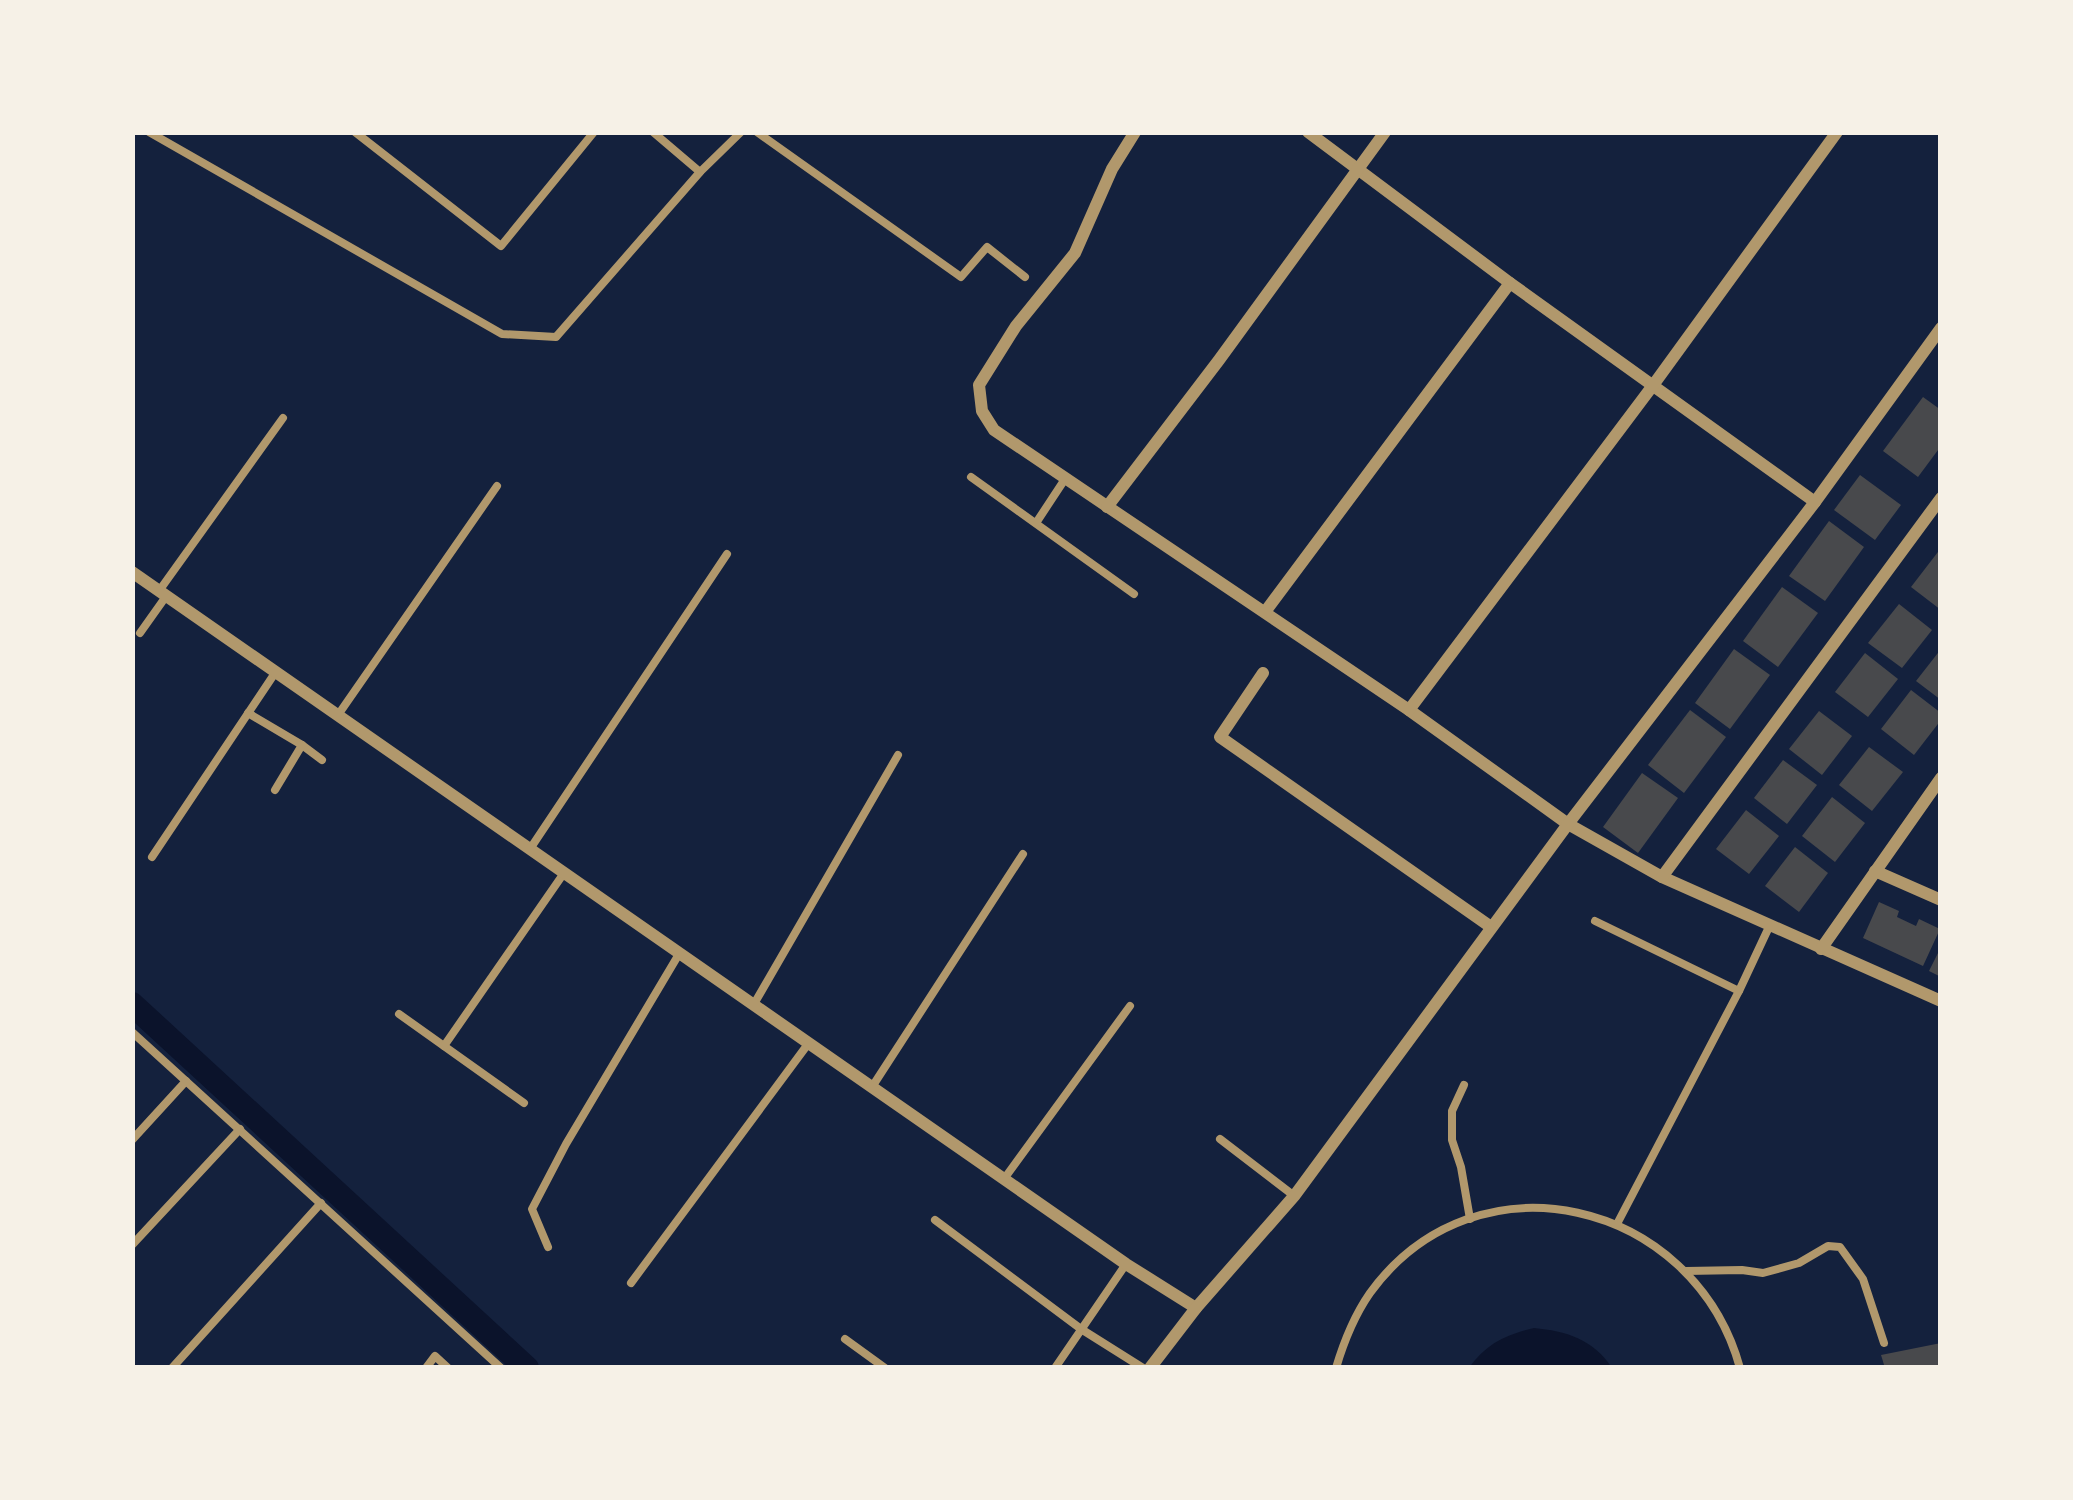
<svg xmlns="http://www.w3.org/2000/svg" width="2073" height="1500" font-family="Roboto,sans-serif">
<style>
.water{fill:#0b132b}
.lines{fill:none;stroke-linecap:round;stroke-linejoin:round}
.canal{stroke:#0b132b;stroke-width:24}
.building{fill:#48494c}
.service{stroke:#b1986c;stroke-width:8}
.minor{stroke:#b1986c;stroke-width:12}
</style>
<rect width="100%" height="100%" fill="#14213d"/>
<path class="water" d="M1534 1328C1566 1331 1593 1339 1612 1368H1469C1486 1344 1505 1335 1534 1328Z"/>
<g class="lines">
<path class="canal" d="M132 1004 527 1368"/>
</g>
<g class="building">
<path d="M1923 397 1941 410V446L1918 477 1883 451Z"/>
<path d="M1860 475 1901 505 1875 540 1834 510Z"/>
<path d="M1829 521 1864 547 1825 601 1789 576Z"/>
<path d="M1941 548V610L1911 587Z"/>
<path d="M1782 587 1818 613 1778 667 1743 641Z"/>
<path d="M1899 604 1932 630 1902 668 1868 643Z"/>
<path d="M1734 649 1770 675 1730 729 1695 703Z"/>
<path d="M1941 649V700L1916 681Z"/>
<path d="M1865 653 1898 679 1868 717 1835 692Z"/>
<path d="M1911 690 1941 713V720L1914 755 1881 729Z"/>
<path d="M1690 710 1726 737 1684 793 1648 765Z"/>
<path d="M1819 711 1852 736 1822 775 1789 749Z"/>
<path d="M1869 747 1903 772 1872 811 1839 785Z"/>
<path d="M1783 760 1817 785 1787 824 1754 798Z"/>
<path d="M1642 773 1678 798 1638 853 1603 827Z"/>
<path d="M1832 797 1865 823 1835 862 1802 836Z"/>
<path d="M1746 810 1779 836 1749 874 1716 849Z"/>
<path d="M1795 847 1828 873 1799 912 1765 886Z"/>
<path d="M1879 902 1899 911 1897 917 1916 926 1919 919 1940 929 1923 966 1863 938Z"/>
<path d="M1941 947V977L1929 971Z"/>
<path d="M1941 1343V1368H1885L1881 1355Z"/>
</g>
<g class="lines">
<g class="service">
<path d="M149 132 502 334 556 337 700 172 741 132"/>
<path d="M355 132 501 246 594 132"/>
<path d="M653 132 700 172"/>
<path d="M757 132 961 277 987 247 1025 277"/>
<path d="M971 477 1134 594"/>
<path d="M1036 523 1065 479"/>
<path d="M159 591 283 418"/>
<path d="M140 633 167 595"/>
<path d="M248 713 302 745 322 760"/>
<path d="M338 715 497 486"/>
<path d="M275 790 302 745"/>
<path d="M530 849 727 554"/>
<path d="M152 857 275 673"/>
<path d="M1595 921 1739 991"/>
<path d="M754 1004 898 755"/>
<path d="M399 1014 524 1103"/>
<path d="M132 1032 501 1368"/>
<path d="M444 1046 564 873"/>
<path d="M1464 1085 1452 1111V1140L1461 1167 1470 1219"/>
<path d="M872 1087 1023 854"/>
<path d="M1220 1139 1293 1195"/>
<path d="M132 1140 186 1081"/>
<path d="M1004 1179 1130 1006"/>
<path d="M935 1220 1081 1329 1143 1368"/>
<path d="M1617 1224 1739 991 1769 927"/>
<path d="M132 1245 240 1129"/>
<path d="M548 1247 532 1209 566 1144 679 954"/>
<path d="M1686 1271 1742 1270 1763 1273 1799 1263 1828 1246 1840 1247 1863 1279 1884 1343"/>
<path d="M631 1283 808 1044"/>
<path d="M845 1339 885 1368"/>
<path d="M172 1368 321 1203"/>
<path d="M426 1368 435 1356 448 1368"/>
<path d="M1055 1368 1126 1264"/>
<path d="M1336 1368C1344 1341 1354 1316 1370 1293 1476 1147 1694 1200 1740 1368"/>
</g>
<g class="minor">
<path d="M1135 132 1112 169 1075 253 1016 326 979 385 982 411 994 430 1409 710 1568 824 1662 877 1941 1001"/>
<path d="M1308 132 1510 283 1815 502"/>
<path d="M1107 507 1219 360 1385 132"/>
<path d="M132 572 1126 1264 1196 1308"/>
<path d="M1265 612 1510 283"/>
<path d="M1263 673 1220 737 1491 927"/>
<path d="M1409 710 1654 384 1837 132"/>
<path d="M1875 871 1941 900"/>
<path d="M1662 877 1941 498"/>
<path d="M1821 949 1941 778"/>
<path d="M1150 1368 1196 1308 1295 1195 1568 824 1815 502 1941 328"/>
</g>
</g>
<rect width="2073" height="1500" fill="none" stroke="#f6f1e7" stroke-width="270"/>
</svg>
